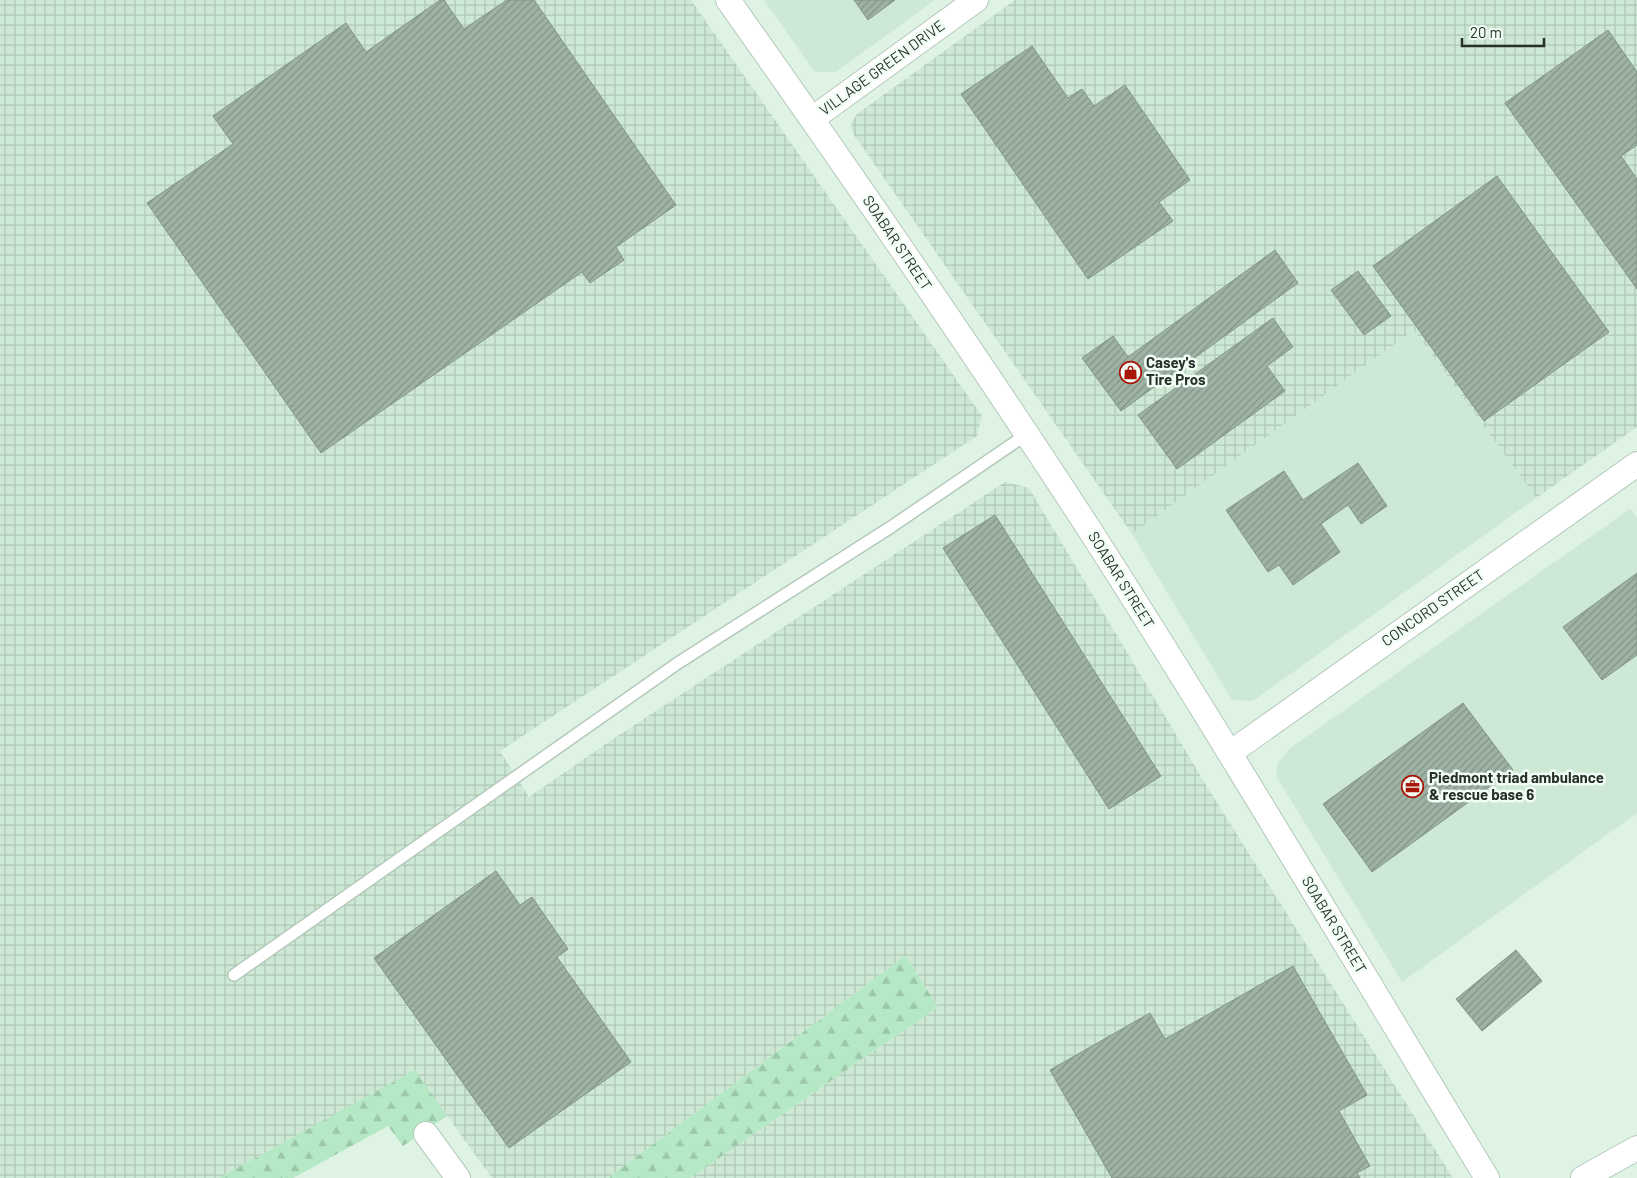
<svg xmlns="http://www.w3.org/2000/svg" width="1637" height="1178" font-family="Barlow,sans-serif">
<style>
.built{fill:#cde9d5}
.industrial{fill:url(#industrial-grid)}
.forest{fill:url(#forest-firs)}
.building{fill:url(#building-hatch);stroke:#829688}
.lines{fill:none;stroke-linecap:round;stroke-linejoin:round}
.service-casing{stroke:#b4c9ba;stroke-width:14}
.minor-casing{stroke:#b4c9ba;stroke-width:26}
.service{stroke:#fff;stroke-width:11}
.minor{stroke:#fff;stroke-width:24}
.labels{text-anchor:middle;stroke-width:5;stroke-linejoin:round;paint-order:stroke}
.street-label{font-size:15px;fill:#28302a;stroke:#f1fef5}
.poi-label{font-size:15px;font-weight:bold;fill:#28302a;stroke:#f1fef5;text-anchor:start}
</style>
<defs>
<pattern id="industrial-grid" width="8" height="8" patternUnits="userSpaceOnUse" patternTransform="scale(1.25)"><rect width="8" height="8" fill="#cde9d5"/><path d="M0 4h8M4 0v8" fill="none" stroke="#b0c8b7"/></pattern>
<pattern id="forest-firs" width="22" height="20" patternUnits="userSpaceOnUse" patternTransform="scale(1.25)"><rect width="22" height="20" fill="#b5e8c5"/><path d="M5 1l3.5 6h-7zM16 11l3.5 6h-7z" fill="#9cc7a9"/></pattern>
<pattern id="building-hatch" width="6" height="6" patternUnits="userSpaceOnUse" patternTransform="scale(1.25)"><rect width="6" height="6" fill="#9fb3a5"/><path d="M-1 1l2-2M0 6l6-6M5 7l2-2" fill="none" stroke="#829287"/></pattern>
</defs>
<rect width="100%" height="100%" fill="#def3e4"/>
<g class="built">
<path d="M764 0H935L836 72H815Z"/>
<path d="M1414 330 1536 498 1253 701 1232 700 1132 534Z"/>
<path d="M1630 509 1637 518V813L1402 982 1276 776 1278 763 1289 749Z"/>
</g>
<g class="industrial">
<path d="M0 0H691L982 416 977 436 500 751 529 797 604 745 1005 482 1029 488 1209 790 1453 1178H690L938 1007 905 956 608 1178H492L415 1071 219 1178H0Z"/>
<path d="M1015 0H1637V427L1536 498 1414 330 1132 534 852 132 851 123 857 114Z"/>
</g>
<g class="forest">
<path d="M905 956 938 1007 690 1178H608Z"/>
<path d="M415 1070 447 1116 403 1146 388 1126 293 1178H219Z"/>
</g>
<g class="building">
<path d="M440 0H444L464 29 507 0H534L676 205 616 247 624 260 590 283 582 272 321 453 147 203 233 144 213 116 346 23 366 52Z"/>
<path d="M854 0H895L868 20Z"/>
<path d="M1608 30 1637 72V145L1621 156 1637 179V289L1505 103Z"/>
<path d="M1032 46 1068 98 1082 89 1094 106 1125 85 1190 180 1159 202 1173 221 1088 279 961 94Z"/>
<path d="M1497 176 1609 332 1484 421 1373 266Z"/>
<path d="M1275 250 1298 283 1121 411 1082 358 1113 336 1128 357Z"/>
<path d="M1358 271 1391 316 1364 335 1331 290Z"/>
<path d="M1273 318 1293 347 1267 366 1285 391 1177 469 1138 415Z"/>
<path d="M1358 463 1387 506 1361 524 1348 505 1321 524 1340 552 1293 585 1279 565 1268 572 1226 510 1284 471 1303 500Z"/>
<path d="M995 515 1161 776 1109 809 943 548Z"/>
<path d="M1637 573V655L1602 680 1563 627Z"/>
<path d="M1463 703 1513 770 1372 872 1323 804Z"/>
<path d="M496 871 520 905 532 897 568 949 557 957 631 1062 509 1148 374 958Z"/>
<path d="M1516 950 1542 981 1482 1031 1456 999Z"/>
<path d="M1293 966 1367 1095 1339 1111 1370 1166 1357 1173 1360 1178H1112L1050 1070 1150 1013 1165 1039Z"/>
</g>
<g class="lines">
<defs>
<path id="service" d="M234 975 678 663 891 527 1027 434"/>
<g id="minor">
<path d="M728 0C849 171 968 343 1082 518 1222 735 1353 958 1487 1178"/>
<path d="M812 119 976 0"/>
<path d="M1230 753 1637 464"/>
<path d="M426 1134 458 1178"/>
<path d="M1583 1178 1637 1148"/>
</g>
</defs>
<use href="#service" class="service-casing"/>
<use href="#minor" class="minor-casing"/>
<use href="#service" class="service"/>
<use href="#minor" class="minor"/>
</g>
<defs>
<symbol id="shop-ring" viewBox="-11 -11 22 22"><circle r="9.5" fill="#f1fef5" stroke="#a81509" stroke-width="1.5"/><path d="M-5-2.5h2.3a2.7 3.5 0 0 1 5.4 0H5L5.5 6h-11ZM-1.5-2.5h3a1.5 2.3 0 0 0-3 0Z" fill="#a81509"/></symbol>
<symbol id="office-ring" viewBox="-11 -11 22 22"><circle r="9.5" fill="#f1fef5" stroke="#a81509" stroke-width="1.5"/><path d="M-6-3h4V-5.5h4V-3h4V5H-6ZM-1-4.5V-3h2v-1.5ZM-6 0V1H6V0Z" fill="#a81509"/></symbol>
</defs>
<g fill-rule="evenodd">
<use href="#shop-ring" x="1118" y="360" width="25" height="25"/>
<use href="#office-ring" x="1400" y="774" width="25" height="25"/>
</g>
<g class="labels">
<g class="street-label">
<text transform="translate(882 68) rotate(-36)" y="5">VILLAGE GREEN DRIVE</text>
<text transform="translate(897 243) rotate(56)" y="5">SOABAR STREET</text>
<text transform="translate(1121 580) rotate(58)" y="5">SOABAR STREET</text>
<text transform="translate(1433 608) rotate(-35)" y="5">CONCORD STREET</text>
<text transform="translate(1334 925) rotate(59)" y="5">SOABAR STREET</text>
</g>
<g class="poi-label">
<text x="1146" y="368">Casey's<tspan x="1146" dy="17">Tire Pros</tspan></text>
<text x="1429" y="783">Piedmont triad ambulance<tspan x="1429" dy="17">&amp; rescue base 6</tspan></text>
</g>
</g>
<path d="M1462 38v8h82v-8" fill="none" stroke="#28302a" stroke-width="2.5"/>
<text x="1470" y="38" font-size="15" fill="#28302a" stroke="#f1fef5" stroke-width="4" paint-order="stroke">20 m</text>
</svg>
